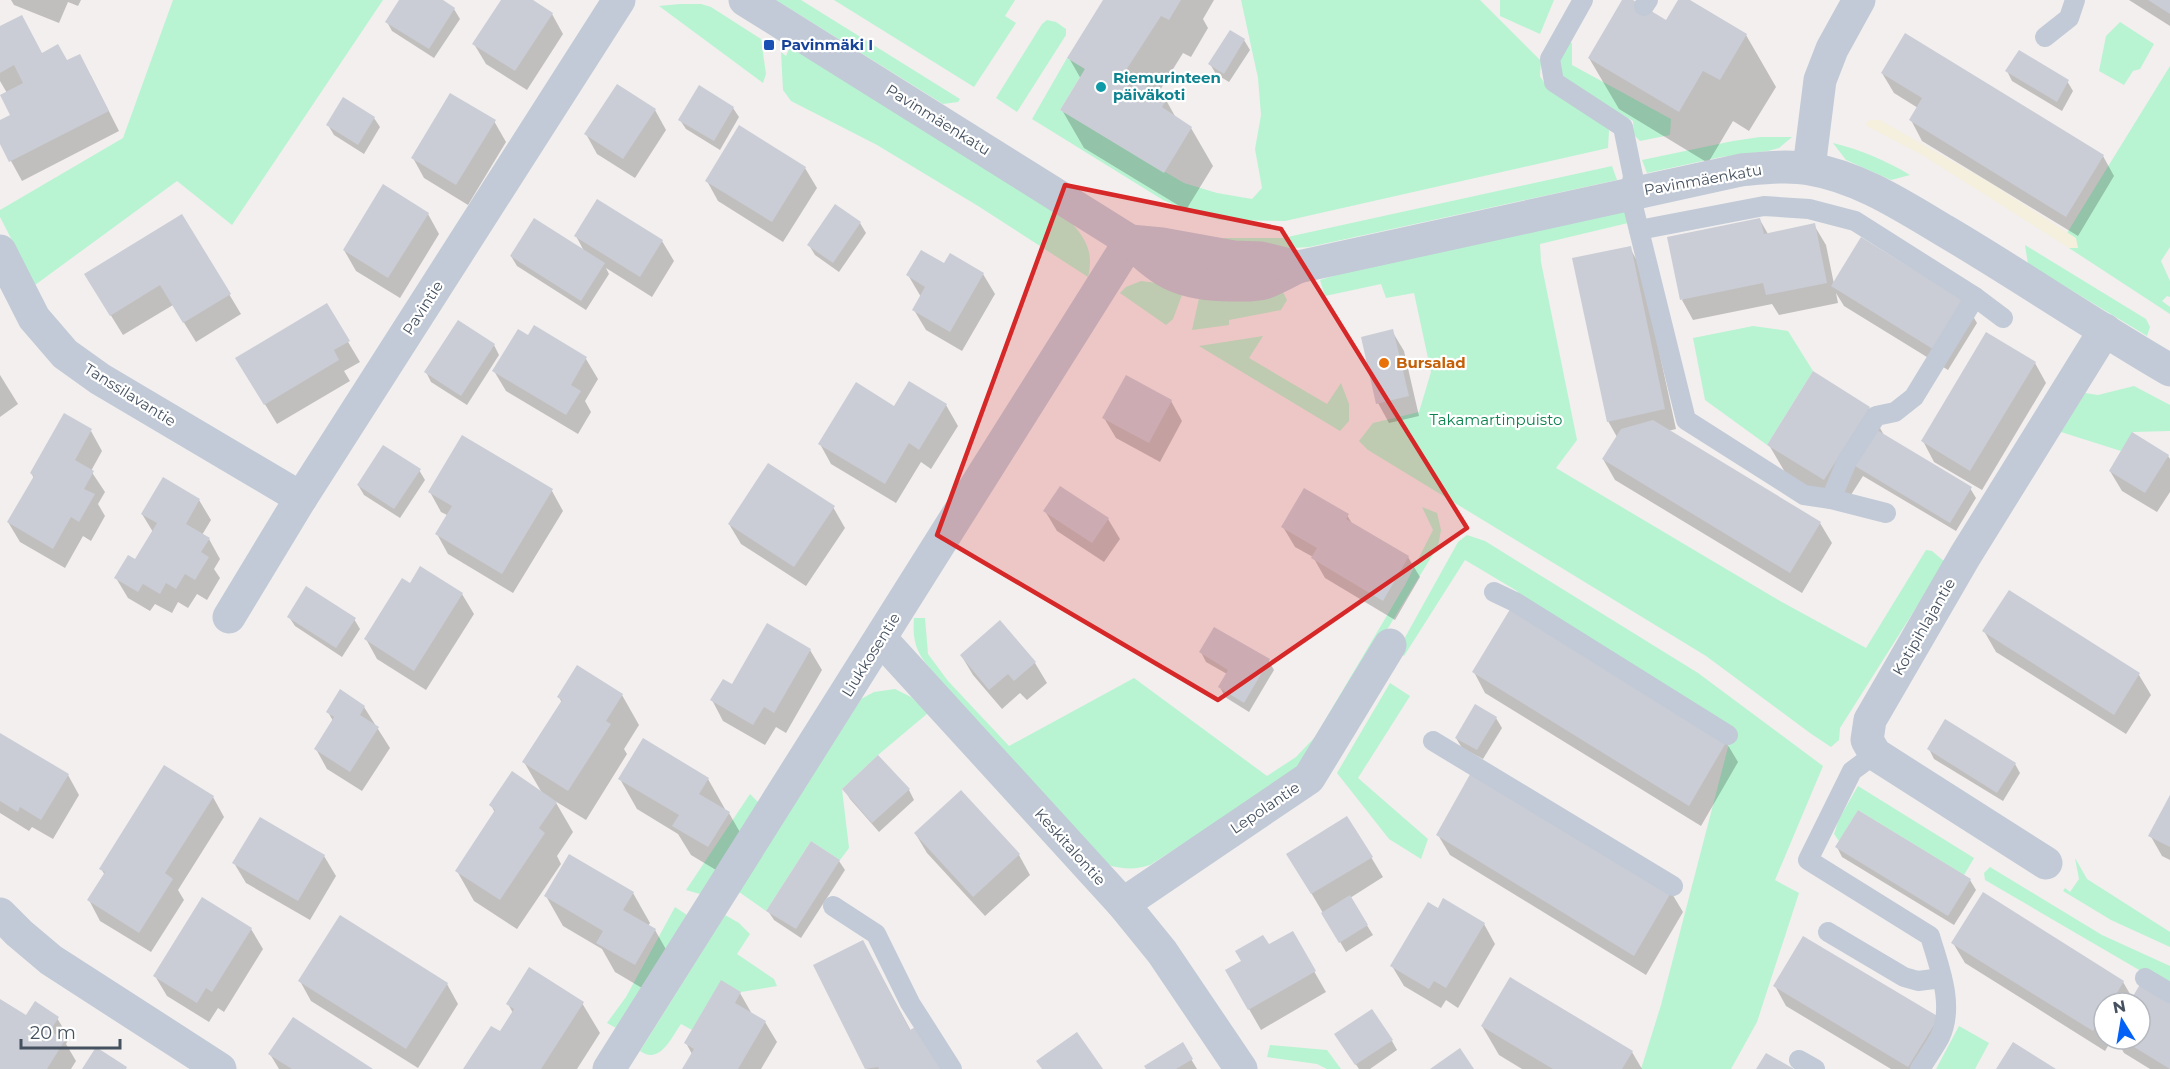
<svg xmlns="http://www.w3.org/2000/svg" width="2170" height="1069" font-family="Montserrat,sans-serif">
<style>
.green{fill:#b8f4d2}
.sand{fill:#f5efde}
.shadow{fill:#0003}
.building{fill:#cacdd5}
.lines{fill:none;stroke-linecap:round;stroke-linejoin:round}
.service{stroke:#c1cad6;stroke-width:20}
.minor{stroke:#c1cad6;stroke-width:33}
.tertiary{stroke:#c1cad6;stroke-width:33}
.marked{fill:#d62828;fill-opacity:0.2;stroke:#d62828;stroke-width:4.5;stroke-linejoin:round}
.transit-dot{fill:#1a4fb4;stroke:#fff;stroke-width:2}
.culture-dot{fill:#0f9aa8;stroke:#fff;stroke-width:2}
.food-dot{fill:#e8710a;stroke:#fff;stroke-width:2}
.labels{text-anchor:middle;stroke-width:4.5;stroke-linejoin:round;paint-order:stroke}
.transit-label{font-size:15px;font-weight:bold;fill:#164399;stroke:#fff;text-anchor:start}
.culture-label{font-size:15px;font-weight:bold;fill:#0d838f;stroke:#fff;text-anchor:start}
.street-label{font-size:15px;fill:#45515f;stroke:#fff}
.food-label{font-size:15px;font-weight:bold;fill:#c56008;stroke:#fff;text-anchor:start}
.park-label{font-size:15px;fill:#0c834e;stroke:#fff}
</style>
<rect width="100%" height="100%" fill="#f2efee"/>
<g class="green">
<path d="M173 0H383L232 225 177 181 35 285 0 217V210L123 138Z"/>
<path d="M776 0H801L960 99 958 102 943 104Z"/>
<path d="M834 0H1015L1005 16 1016 23 974 87Z"/>
<path d="M1241 0H1480L1541 61 1540 76 1546 86 1591 114 1609 130 1608 148 1285 221 1220 220 1189 211 1163 200 1032 119 1067 58 1085 69 1060 110 1184 183 1217 193 1252 199 1262 188 1255 149 1261 115 1258 78Z"/>
<path d="M1500 0H1554L1540 34 1500 16Z"/>
<path d="M680 4H701L711 7 761 39 766 74 763 83 659 6Z"/>
<path d="M1047 20 1056 22 1066 29V35L1017 112 996 98 1042 24Z"/>
<path d="M2120 22 2154 44 2140 69 2133 71 2124 85 2099 71 2106 36Z"/>
<path d="M1567 41 1572 43V65L1671 119 1670 135 1640 141 1634 135 1633 121 1571 85 1560 75V49Z"/>
<path d="M791 45 1070 221C1086 239 1094 252 1088 277L978 206 877 145 791 101 783 90 781 52 786 56Z"/>
<path d="M2170 66V247L2161 261 2170 281V297L2167 296 2162 301 2170 307V314L2069 248H2077L2067 233Z"/>
<path d="M1760 137H1792L1779 148 1768 151 1721 157 1647 173 1642 160 1733 141Z"/>
<path d="M1833 143C1861 150 1885 160 1910 175L1891 180 1846 160Z"/>
<path d="M1612 166 1617 180 1309 247 1276 249 1218 240 1224 238H1283Z"/>
<path d="M1626 210 1628 223 1540 244 1541 262 1577 440 1556 468 1780 601 1866 648 1926 550 1932 551 1945 562 1840 728 1839 740 1831 747 1810 733 1706 656 1368 450 1359 441 1373 423 1419 412 1431 372 1414 293 1386 298 1381 284 1325 296 1320 280 1349 271Z"/>
<path d="M2025 245 2146 319 2150 327 2147 336 2028 264Z"/>
<path d="M1141 281 1157 283 1182 295 1173 319 1166 325 1120 293 1126 287Z"/>
<path d="M1282 290 1287 300 1281 310 1229 320V325L1192 330 1200 294Z"/>
<path d="M1753 326 1788 331 1813 371 1767 445 1705 400 1693 338Z"/>
<path d="M1263 336 1249 358 1327 404 1341 383 1349 404V421L1340 431 1199 346Z"/>
<path d="M2134 386 2170 405V431L2133 432 2121 451 2061 432 2085 393 2098 395Z"/>
<path d="M1422 507 1437 513 1441 530 1438 546 1313 751 1292 774 1150 865C1135 870 1123 869 1108 865L933 672C917 654 912 643 914 618H925L928 654 948 681 1009 746 1134 678 1267 776 1296 757 1315 737 1405 585 1433 530Z"/>
<path d="M1467 535 1485 541 1698 673 1823 766 1775 880 1799 893 1757 1022 1731 1069H1641L1661 1005 1733 728 1520 598 1517 591 1465 560 1404 656 1398 650 1458 542Z"/>
<path d="M1390 683 1410 696 1358 778 1428 839 1421 859 1389 839 1337 773Z"/>
<path d="M895 689 911 697 928 713 878 755 842 789 849 848 840 860 811 841 766 911 739 892 861 699 874 692Z"/>
<path d="M1858 786 1974 858 1964 875 1858 810 1839 841 1834 834 1839 819Z"/>
<path d="M750 794 759 803 700 894 686 890Z"/>
<path d="M2075 858 2087 879 2170 932V947L2111 920 2063 891 2065 888 2070 892 2079 879Z"/>
<path d="M1990 867 2102 935 2170 966V988L1985 880 1984 873Z"/>
<path d="M675 907 687 915 616 1028 607 1023 626 997Z"/>
<path d="M725 915 739 923 750 934 737 954 774 979 777 986 741 992 721 981 692 1030 681 1024C671 1038 660 1065 640 1051Z"/>
<path d="M1959 1026 1989 1043 1975 1069H1936Z"/>
<path d="M1270 1045 1327 1050 1341 1069H1327L1317 1064 1267 1057Z"/>
</g>
<path class="sand" d="M1869 120H1880L1894 128 1987 181 2076 238 2078 248H2069L1922 155 1865 125Z"/>
<g class="shadow">
<path d="M11 0H81L78 6 68 2 59 23 14 5Z"/>
<path d="M400 0H440L454 9 460 19 434 58 392 31 387 22Z"/>
<path d="M502 0H530L552 14 563 34 527 90 486 64 474 44Z"/>
<path d="M1104 0H1214L1203 19 1208 28 1191 57 1183 53 1157 95 1166 100 1176 118 1191 128 1213 166 1186 210 1084 148 1062 110 1081 79 1069 58Z"/>
<path d="M1624 0H1631L1667 22 1680 0H1687L1746 35 1776 87 1749 131 1733 121 1708 163 1619 109 1589 58Z"/>
<path d="M2129 0H2170V26Z"/>
<path d="M0 28 42 54 67 62 91 76 119 131 22 181 0 141V122L12 115 7 93 0 81Z"/>
<path d="M1230 32 1244 40 1250 50 1229 82 1216 74 1210 64Z"/>
<path d="M2007 71 2067 81 2073 91 2062 111 2012 81Z"/>
<path d="M1882 73 2103 156 2114 176 2078 236 1922 141 1911 120 1918 108 1894 93Z"/>
<path d="M733 108 739 117 720 150 686 129 680 120Z"/>
<path d="M655 110 666 130 635 178 597 154 586 134Z"/>
<path d="M374 118 380 127 364 154 334 135 328 125Z"/>
<path d="M494 121 506 142 468 205 424 178 413 158Z"/>
<path d="M805 168 817 188 783 242 718 201 707 181Z"/>
<path d="M428 214 439 234 400 298 356 271 344 250Z"/>
<path d="M1760 220 1768 234 1814 225 1826 245 1834 284 1965 303 1977 323 1948 370 1844 306 1836 293 1838 303 1779 315 1772 304 1693 320 1682 300Z"/>
<path d="M860 223 866 233 839 272 815 255 809 245Z"/>
<path d="M576 236 662 241 674 261 652 297 606 268 609 274 586 310 517 266 511 256 585 253Z"/>
<path d="M1630 248 1641 268 1676 429 1668 431 1820 523 1832 543 1802 593 1615 480 1603 459 1617 437 1608 421Z"/>
<path d="M944 265 983 274 995 294 962 351 926 330 914 310 921 297 908 275Z"/>
<path d="M86 275 229 294 241 314 196 342 173 305 123 335Z"/>
<path d="M326 305 360 362 344 371 350 381 277 424 249 378Z"/>
<path d="M534 327 586 359 598 379 585 401 591 412 578 434 506 391 494 371 528 337Z"/>
<path d="M1392 331 1404 351 1419 416 1389 423 1378 403Z"/>
<path d="M494 345 499 355 467 405 431 382 426 372Z"/>
<path d="M2035 363 2046 383 1982 490 1934 462 1923 441Z"/>
<path d="M0 375 18 404 0 417Z"/>
<path d="M1171 401 1182 421 1160 462 1116 438 1104 418Z"/>
<path d="M946 405 958 426 931 469 921 462 896 503 831 464 820 444 895 408Z"/>
<path d="M1869 408 1885 437 1970 488 1976 498 1956 531 1863 476 1842 509 1786 474 1769 445Z"/>
<path d="M91 431 102 451 91 471 105 492 98 504 105 516 91 541 83 536 65 568 20 542 8 522 34 478 31 473Z"/>
<path d="M2168 456 2170 459V492L2157 512 2122 491 2110 471Z"/>
<path d="M419 470 425 480 400 518 364 495 358 485Z"/>
<path d="M552 491 563 511 513 593 448 554 437 534 447 515 441 512 430 492Z"/>
<path d="M199 500 211 520 202 535 209 539 220 559 214 569 220 578 207 600 197 594 188 608 178 602 172 613 155 604 150 611 128 598 116 578 135 561 153 532 142 514Z"/>
<path d="M833 507 845 528 806 586 741 544 729 524Z"/>
<path d="M1045 511 1108 519 1120 539 1104 562 1057 531Z"/>
<path d="M1347 515 1353 525 1408 557 1420 577 1395 620 1325 578 1313 557 1295 547 1283 527Z"/>
<path d="M462 594 474 614 426 690 377 659 366 639Z"/>
<path d="M289 617 354 619 360 629 342 657 295 626Z"/>
<path d="M1000 622 1035 663 1047 683 1027 700 1020 693 1002 709 973 675 961 655Z"/>
<path d="M1984 631 2139 675 2151 695 2126 734 1996 652Z"/>
<path d="M810 650 822 670 786 733 776 727 765 745 723 721 712 700Z"/>
<path d="M1201 652 1268 660 1274 670 1249 712 1225 697 1220 687 1227 674 1206 662Z"/>
<path d="M1474 672 1726 742 1738 762 1701 826 1485 693Z"/>
<path d="M622 695 639 725 624 749 627 754 586 820 555 801 573 832 557 856 561 864 517 929 474 901 457 871 495 813 491 805 542 793 524 762 562 703 559 697Z"/>
<path d="M364 707 390 748 362 791 327 769 316 749 333 721 328 712Z"/>
<path d="M1496 718 1502 728 1483 759 1462 748 1456 738Z"/>
<path d="M0 734 68 775 79 795 53 839 32 827 29 831 0 813Z"/>
<path d="M1929 749 2015 764 2020 773 2003 801 1934 759Z"/>
<path d="M620 779H708L725 809 724 811 729 813 746 843 726 876 691 855 678 834 637 809Z"/>
<path d="M844 789 909 790 914 800 879 832 850 799Z"/>
<path d="M213 797 224 817 178 890 184 900 151 952 100 921 89 900 105 875 101 869Z"/>
<path d="M2170 798V860L2162 856 2150 835Z"/>
<path d="M915 833 1019 855 1030 875 985 916 927 853Z"/>
<path d="M1438 835 1671 892 1683 912 1646 975 1450 855Z"/>
<path d="M1837 847 1970 880 1976 890 1954 925 1842 857Z"/>
<path d="M324 856 336 876 310 920 246 883 234 863Z"/>
<path d="M1371 857 1383 877 1350 898 1373 935 1346 952 1300 874Z"/>
<path d="M839 861 845 870 801 938 774 920 768 911Z"/>
<path d="M633 893 650 923 648 926 655 930 672 960 652 994 615 972 602 949 563 926 546 896Z"/>
<path d="M1983 895 2123 982 2133 999 2143 983 2170 1069H2150L2124 1053 2116 1039H2140V1003H2104V1039H2112L2105 1051 1965 963 1953 943Z"/>
<path d="M1438 910 1484 924 1495 944 1458 1008 1446 1000 1441 1008 1404 986 1392 966Z"/>
<path d="M251 929 263 949 224 1012 218 1008 209 1022 167 996 155 976Z"/>
<path d="M1292 933 1326 992 1261 1030 1227 971Z"/>
<path d="M863 942 911 1031 942 1069H867L815 966Z"/>
<path d="M300 981 447 984 458 1004 418 1068 311 1001Z"/>
<path d="M1775 986 1937 1018 1931 1069H1891L1786 1006Z"/>
<path d="M740 993 752 1014 765 1022 777 1042 761 1069H684L692 1054 686 1043Z"/>
<path d="M0 1001 27 1018H57L69 1038 66 1044 76 1061 71 1069H0Z"/>
<path d="M582 1003 600 1033 577 1069H465L500 1033 513 1013 508 1004Z"/>
<path d="M1482 1026 1632 1052 1642 1069H1522L1499 1055Z"/>
<path d="M1392 1041 1397 1050 1370 1069H1359L1342 1044Z"/>
<path d="M1182 1044 1197 1069H1148Z"/>
<path d="M270 1054 370 1069H279Z"/>
</g>
<g class="building">
<path d="M399 0H443L455 8 429 49 385 22Z"/>
<path d="M501 0H533L553 13 515 71 472 44Z"/>
<path d="M1103 0H1181L1169 20 1161 16 1119 81 1131 88 1136 80 1167 99 1162 107 1192 127 1164 173 1060 110 1085 69 1067 58Z"/>
<path d="M1622 0H1633L1666 20 1678 0H1690L1747 34 1720 80 1703 71 1679 112 1588 58Z"/>
<path d="M2148 0H2170V14Z"/>
<path d="M22 15 42 53 58 44 67 60 80 54 109 111 9 162 0 144V120L10 115 0 95 23 83 14 65 0 73V26Z"/>
<path d="M1230 30 1245 39 1224 74 1208 64Z"/>
<path d="M1905 33 2104 155 2066 217 1909 120 1922 98 1881 73Z"/>
<path d="M2019 50 2069 80 2057 102 2005 71Z"/>
<path d="M617 84 656 109 623 159 584 134Z"/>
<path d="M699 85 734 107 714 141 678 120Z"/>
<path d="M450 93 496 120 456 185 411 158Z"/>
<path d="M343 97 375 117 358 145 326 125Z"/>
<path d="M739 125 806 167 772 222 705 181Z"/>
<path d="M383 184 429 213 388 278 343 250Z"/>
<path d="M597 199 663 240 640 277 574 236Z"/>
<path d="M835 204 861 222 833 263 807 245Z"/>
<path d="M182 214 231 294 183 323 160 285 110 316 84 274Z"/>
<path d="M534 218 605 263 581 301 510 256Z"/>
<path d="M1760 218 1764 234 1815 223 1827 283 1766 295 1763 283 1680 300 1667 237Z"/>
<path d="M1861 237 1966 302 1936 351 1831 286Z"/>
<path d="M1631 246 1665 409 1607 422 1572 258Z"/>
<path d="M921 250 944 263 950 253 984 273 950 332 912 310 925 287 906 275Z"/>
<path d="M327 303 350 341 334 350 339 360 264 405 235 358Z"/>
<path d="M458 320 495 344 461 396 424 372Z"/>
<path d="M534 325 587 357 571 385 581 391 566 415 492 371 518 329 528 335Z"/>
<path d="M1393 329 1409 396 1376 404 1361 337Z"/>
<path d="M1986 332 2036 362 1970 471 1921 441Z"/>
<path d="M1813 371 1870 407 1824 480 1767 445Z"/>
<path d="M1126 375 1172 400 1149 443 1102 418Z"/>
<path d="M909 381 947 404 919 450 909 443 885 484 818 444 856 382 894 406Z"/>
<path d="M64 413 92 429 75 460 94 471 84 489 95 494 79 522 71 517 53 549 7 522 34 476 30 473Z"/>
<path d="M1653 420 1821 522 1790 573 1602 459 1621 429Z"/>
<path d="M1877 430 1972 487 1950 523 1855 466Z"/>
<path d="M2132 432 2169 455 2145 493 2109 471Z"/>
<path d="M462 435 553 489 502 574 435 534 452 506 428 492Z"/>
<path d="M383 445 421 469 394 509 357 485Z"/>
<path d="M768 463 835 506 794 567 728 524Z"/>
<path d="M163 477 200 499 186 524 210 538 201 552 209 557 195 580 185 574 176 589 166 583 160 594 143 584 138 592 114 578 128 555 135 559 157 523 141 514Z"/>
<path d="M1060 486 1109 518 1092 543 1043 511Z"/>
<path d="M1304 488 1349 514 1346 519 1409 556 1383 601 1311 558 1317 548 1281 527Z"/>
<path d="M420 566 463 593 414 671 364 639 402 578 410 583Z"/>
<path d="M306 586 356 618 336 648 287 617Z"/>
<path d="M2009 590 2140 673 2114 715 1982 631Z"/>
<path d="M1512 606 1727 741 1689 806 1472 672Z"/>
<path d="M1000 620 1036 662 1014 681 1008 674 989 690 960 655Z"/>
<path d="M767 623 811 649 774 713 764 707 753 725 710 700 723 679 732 684Z"/>
<path d="M1214 627 1270 659 1244 703 1218 687 1228 670 1199 652Z"/>
<path d="M577 665 623 694 606 721 611 724 568 791 522 762 562 700 557 697Z"/>
<path d="M340 689 365 706 360 715 379 727 350 772 314 749 334 717 326 712Z"/>
<path d="M1475 704 1497 717 1477 750 1455 738Z"/>
<path d="M1945 719 2016 763 1997 793 1927 749Z"/>
<path d="M0 733 69 774 41 820 20 807 18 812 0 801Z"/>
<path d="M643 738 709 778 699 794 730 812 708 847 672 826 679 815 618 779Z"/>
<path d="M878 755 910 789 872 823 842 789Z"/>
<path d="M164 765 214 796 165 873 173 879 139 933 87 900 105 872 99 869Z"/>
<path d="M1473 769 1672 891 1634 956 1436 835Z"/>
<path d="M512 771 557 802 539 828 545 833 500 900 455 871 495 810 489 805Z"/>
<path d="M961 790 1020 854 973 897 914 833Z"/>
<path d="M2170 795V847L2148 836Z"/>
<path d="M1858 810 1971 879 1948 916 1835 847Z"/>
<path d="M1347 816 1373 857 1311 894 1286 854Z"/>
<path d="M260 817 325 855 298 901 232 863Z"/>
<path d="M811 841 840 860 796 929 766 911Z"/>
<path d="M569 854 634 892 623 910 656 929 635 965 596 943 603 931 544 896Z"/>
<path d="M1983 892 2124 981 2111 1003H2104V1014L2093 1031 1951 943Z"/>
<path d="M1350 895 1368 925 1339 943 1321 913Z"/>
<path d="M202 897 252 928 212 992 206 988 197 1003 153 976Z"/>
<path d="M1443 898 1485 923 1446 988 1434 981 1429 989 1390 966 1428 902 1438 908Z"/>
<path d="M340 915 448 983 406 1049 298 981Z"/>
<path d="M1293 931 1316 971 1248 1010 1225 970 1241 961 1235 951 1263 935 1269 944Z"/>
<path d="M1803 936 1939 1017 1908 1067 1773 986Z"/>
<path d="M863 940 910 1030 919 1025 942 1069H879L878 1067 865 1069 813 965Z"/>
<path d="M529 967 584 1002 541 1069H463L491 1026 500 1031 514 1009 506 1004Z"/>
<path d="M1510 977 1633 1051 1622 1069H1553L1481 1026Z"/>
<path d="M721 980 741 992 735 1003 766 1021 738 1069H682L694 1049 684 1043Z"/>
<path d="M2142 981 2170 999V1069L2121 1039H2140V1003H2129Z"/>
<path d="M0 999 26 1015 35 1001 59 1017 50 1031 65 1040 47 1069H0Z"/>
<path d="M1372 1009 1393 1040 1355 1065 1334 1034Z"/>
<path d="M293 1017 373 1069H292L268 1054Z"/>
<path d="M1077 1032 1103 1069H1042L1036 1061Z"/>
<path d="M1183 1042 1193 1059 1176 1069H1146L1144 1066Z"/>
<path d="M2013 1042 2056 1069H1996Z"/>
<path d="M96 1047 127 1067 126 1069H82Z"/>
<path d="M1460 1048 1474 1069H1430Z"/>
<path d="M1766 1053 1794 1069H1756Z"/>
</g>
<g class="lines">
<g class="service">
<path d="M1583 0 1550 59 1554 82 1623 127 1633 176 1630 194 1686 420 1804 495 1831 499 1886 513"/>
<path d="M1644 6 1648 0"/>
<path d="M2045 37 2069 18 2075 0"/>
<path d="M1639 230 1764 206 1809 209 1855 221 1975 297 2003 318"/>
<path d="M1831 499 1847 461 1876 416 1895 412 1914 397 1975 297"/>
<path d="M1494 592 1515 602 1728 735"/>
<path d="M1433 741 1673 886"/>
<path d="M1875 754 1852 771 1808 860 1930 936C1939 967 1955 1005 1940 1037 1934 1048 1927 1058 1920 1069"/>
<path d="M833 906 876 934 910 1003 952 1069"/>
<path d="M1828 932 1904 977 1918 981 1942 978"/>
<path d="M2145 978 2170 993"/>
<path d="M1799 1060 1815 1069"/>
</g>
<g class="minor">
<path d="M1809 168 1820 80 1832 49 1859 0"/>
<path d="M0 251 34 318 65 354 100 379 301 498"/>
<path d="M229 617 301 498 619 0"/>
<path d="M881 639 1123 904 1162 952 1241 1069"/>
<path d="M2046 863 1875 754 1867 740 1870 720 1965 556 2105 330"/>
<path d="M1123 904 1309 778 1390 645"/>
<path d="M0 914 19 933 51 960 220 1069"/>
<path d="M609 1069 1130 241"/>
</g>
<g class="tertiary">
<path d="M745 0 1130 241C1163 275 1184 285 1232 285 1242 285 1254 286 1264 283 1275 279 1287 272 1298 267L1741 170C1763 168 1788 165 1810 169 1859 177 1903 206 1945 231 2021 276 2094 326 2170 370"/>
<path d="M1130 241 1162 244 1234 257 1261 258 1298 267"/>
</g>
</g>
<path class="marked" d="M1065 185 1281 229 1467 528 1218 700 937 535Z"/>
<rect class="transit-dot" x="763" y="39" width="12" height="12" rx="3"/>
<circle class="culture-dot" cx="1101" cy="87" r="6"/>
<circle class="food-dot" cx="1384" cy="363" r="6"/>
<g class="labels">
<g class="transit-label">
<text x="781" y="50">Pavinmäki I</text>
</g>
<g class="culture-label">
<text x="1113" y="83">Riemurinteen<tspan x="1113" dy="17">päiväkoti</tspan></text>
</g>
<g class="street-label">
<text transform="translate(938 120) rotate(32)" y="5">Pavinmäenkatu</text>
<text transform="translate(1703 180) rotate(-10)" y="5">Pavinmäenkatu</text>
<text transform="translate(423 308) rotate(-57)" y="5">Pavintie</text>
<text transform="translate(130 395) rotate(32)" y="5">Tanssilavantie</text>
<text transform="translate(1924 627) rotate(-60)" y="5">Kotipihlajantie</text>
<text transform="translate(871 655) rotate(-58)" y="5">Liukkosentie</text>
<text transform="translate(1265 808) rotate(-34)" y="5">Lepolantie</text>
<text transform="translate(1070 847) rotate(48)" y="5">Keskitalontie</text>
</g>
<g class="food-label">
<text x="1396" y="368">Bursalad</text>
</g>
<g class="park-label">
<text x="1496" y="425">Takamartinpuisto</text>
</g>
</g>
<g transform="translate(2122 1021) rotate(349)"><circle r="28" fill="#ffffff" stroke="#b5b9bf" stroke-width="1.5"/>
<path d="M0-4.5L10 22L0 15L-10 22Z" fill="#0461f6"/>
<text y="-9" font-size="16" font-weight="bold" text-anchor="middle" fill="#45515f">N</text>
</g>
<path d="M21 1039v9h99v-9" fill="none" stroke="#45515f" stroke-width="3"/>
<text x="30" y="1039" font-size="18" fill="#45515f" stroke="#ffffff" stroke-width="4.5" paint-order="stroke">20 m</text>
</svg>
